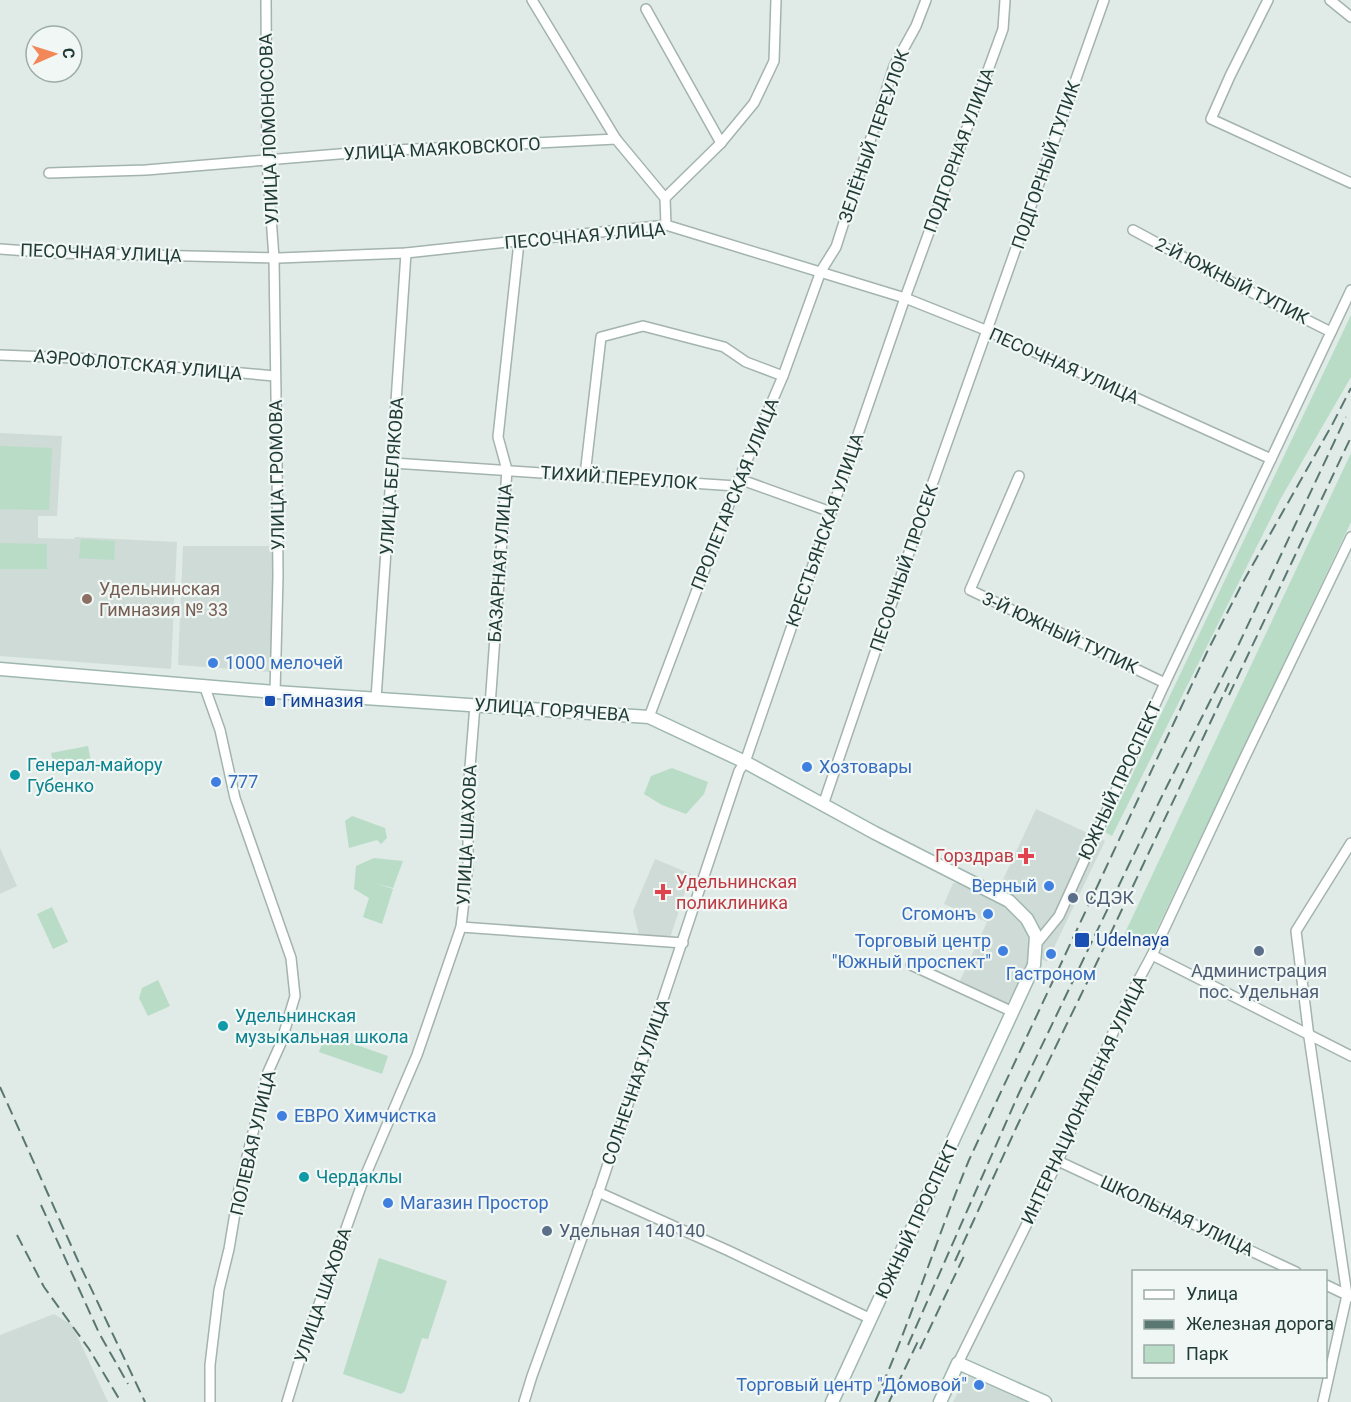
<svg xmlns="http://www.w3.org/2000/svg" width="1351" height="1402" font-family="Roboto,sans-serif">
<style>
.built{fill:#cedbd6}
.green{fill:#b8dcc5}
.lines{fill:none;stroke-linecap:round;stroke-linejoin:round}
.minor-casing{stroke:#a3b3ae;stroke-width:12}
.secondary-casing{stroke:#9fb7b0;stroke-width:15}
.minor{stroke:#fff;stroke-width:9}
.secondary{stroke:#fff;stroke-width:12}
.rail{stroke:#5b7771;stroke-width:2;stroke-dasharray:12 6;stroke-linecap:butt}
.education-dot{fill:#8d6e63;stroke:#f0f7f4;stroke-width:2}
.shop-dot{fill:#3f7fe0;stroke:#f0f7f4;stroke-width:2}
.transit-dot{fill:#1a4fb4;stroke:#f0f7f4;stroke-width:2}
.culture-dot{fill:#0f9aa8;stroke:#f0f7f4;stroke-width:2}
.health-dot{fill:#e0444e;stroke:#f0f7f4;stroke-width:2}
.service-dot{fill:#5c6f8a;stroke:#f0f7f4;stroke-width:2}
.labels{text-anchor:middle;stroke-width:4.5;stroke-linejoin:round;paint-order:stroke}
.street-label{font-size:18px;fill:#213b36;stroke:#f0f7f4}
.education-label{font-size:18px;fill:#785e54;stroke:#f0f7f4;text-anchor:start}
.shop-label{font-size:18px;fill:#366cbe;stroke:#f0f7f4;text-anchor:start}
.transit-label{font-size:18px;fill:#164399;stroke:#f0f7f4;text-anchor:start}
.culture-label{font-size:18px;fill:#0d838f;stroke:#f0f7f4;text-anchor:start}
.health-label{font-size:18px;fill:#be3a42;stroke:#f0f7f4;text-anchor:end}
.service-label{font-size:18px;fill:#4e5e75;stroke:#f0f7f4;text-anchor:start}
</style>
<rect width="100%" height="100%" fill="#e0ebe7"/>
<g class="built">
<path d="M0 433 62 436 57 516H38V538L74 539 75 537 177 542 171 669 0 656Z"/>
<path d="M183 546H273L271 672 178 665Z"/>
<path d="M1036 809 1105 841 1047 962 1038 957H1027L1028 966 1023 978 1007 1004 959 983 987 922 944 904 953 883 1000 886Z"/>
<path d="M0 848 17 886 0 894Z"/>
<path d="M655 859 691 874 670 938 639 935 633 911Z"/>
<path d="M54 1314 72 1325 108 1402H0V1335Z"/>
<path d="M967 1374 1026 1402H953Z"/>
</g>
<g class="green">
<path d="M1351 315V377L1281 498 1112 836 1105 832Z"/>
<path d="M0 446 52 448 49 510 0 509Z"/>
<path d="M1351 453V522L1148 948 1123 937Z"/>
<path d="M81 539 115 541 114 560 79 558Z"/>
<path d="M0 543 47 544V569H0Z"/>
<path d="M88 746 92 766 55 773 51 753Z"/>
<path d="M672 768 708 782 704 794 686 814 662 805 644 794 651 776Z"/>
<path d="M352 816 385 828 387 838 381 844 377 840 349 848 345 821Z"/>
<path d="M374 858 403 861 393 888 374 883 393 889 382 924 363 917 369 898 354 889 356 866Z"/>
<path d="M52 907 68 942 53 949 37 914Z"/>
<path d="M158 980 170 1006 148 1016 139 998 142 988Z"/>
<path d="M325 1034 388 1056 382 1074 319 1052Z"/>
<path d="M379 1258 447 1281 428 1339 422 1338 405 1391 401 1394 343 1374Z"/>
</g>
<g class="lines">
<defs>
<g id="minor">
<path d="M266 0 267 162 274 258 277 464 278 576 275 692"/>
<path d="M532 0 616 139 665 198"/>
<path d="M1268 0 1230 76 1211 119 1351 183"/>
<path d="M1330 0 1351 17"/>
<path d="M646 9 721 143"/>
<path d="M49 173 146 170 375 151 616 139"/>
<path d="M666 225 665 198 721 143 754 103 774 61 776 0"/>
<path d="M1133 230 1211 272 1331 332"/>
<path d="M0 249 55 253 279 258 406 253 666 225 905 298 988 331 1271 459"/>
<path d="M0 355 75 358 275 376"/>
<path d="M393 463 736 486"/>
<path d="M585 475 601 337 643 326 724 347 746 362 783 376"/>
<path d="M1019 476 970 590 1165 683"/>
<path d="M739 479 831 512"/>
<path d="M204 685 220 730 235 798 291 958 295 996 281 1043 268 1072 239 1189 229 1249 219 1290 210 1365V1402"/>
<path d="M376 699 406 253"/>
<path d="M490 706 507 470 498 437 519 242"/>
<path d="M649 717 736 486 783 376 821 271 836 247 894 66 916 26 926 0"/>
<path d="M823 805 932 485 1104 0"/>
<path d="M461 927 683 943"/>
<path d="M1037 943 1059 916 1165 683 1351 290"/>
<path d="M1152 955 1351 1056"/>
<path d="M911 965 1013 1012"/>
<path d="M1058 1161 1296 1272"/>
<path d="M598 1192 729 1251 871 1319"/>
<path d="M1326 1285 1351 1297"/>
<path d="M958 1363 1058 1161 1125 1005 1152 955 1243 761 1351 537"/>
<path d="M287 1402 304 1346 363 1181 417 1055 461 927 468 865V792L475 705"/>
<path d="M524 1402 532 1376 600 1188 739 771 745 762 905 298 1003 29 1005 0"/>
<path d="M1323 1402 1347 1295 1309 1037 1296 931 1351 843"/>
</g>
<g id="secondary">
<path d="M0 669 275 692 649 717 745 762 875 833 1009 901 1027 919 1036 936 1034 965 832 1402"/>
<path d="M940 1402 958 1363 1045 1402"/>
</g>
</defs>
<use href="#minor" class="minor-casing"/>
<use href="#secondary" class="secondary-casing"/>
<use href="#minor" class="minor"/>
<use href="#secondary" class="secondary"/>
<g class="rail">
<path d="M1229 695 1351 437"/>
<path d="M0 1087 79 1263 145 1402"/>
<path d="M41 1205 99 1333 128 1384"/>
<path d="M17 1235 44 1287 89 1349 121 1402"/>
<path d="M955 1261 1017 1126 1099 958 1229 683"/>
<path d="M908 1345 1019 1093 1162 796 1237 648 1346 417"/>
<path d="M920 1349 965 1254"/>
<path d="M875 1402C910 1323 936 1240 969 1160L1208 650 1243 582 1332 425 1351 388"/>
<path d="M889 1402 920 1337"/>
</g>
</g>
<circle class="education-dot" cx="87" cy="599" r="6"/>
<g class="shop-dot">
<circle cx="213" cy="663" r="6"/>
<circle cx="807" cy="767" r="6"/>
<circle cx="216" cy="782" r="6"/>
<circle cx="1049" cy="886" r="6"/>
<circle cx="988" cy="914" r="6"/>
<circle cx="1003" cy="951" r="6"/>
<circle cx="1051" cy="954" r="6"/>
<circle cx="282" cy="1116" r="6"/>
<circle cx="388" cy="1203" r="6"/>
<circle cx="979" cy="1385" r="6"/>
</g>
<g class="transit-dot">
<rect x="264" y="695" width="12" height="12" rx="3"/>
<rect x="1074" y="932" width="16" height="16" rx="3"/>
</g>
<g class="culture-dot">
<circle cx="15" cy="775" r="6"/>
<circle cx="223" cy="1026" r="6"/>
<circle cx="304" cy="1177" r="6"/>
</g>
<g class="health-dot">
<path d="M1023 847h6v6h6v6h-6v6h-6v-6h-6v-6h6z"/>
<path d="M660 883h6v6h6v6h-6v6h-6v-6h-6v-6h6z"/>
</g>
<g class="service-dot">
<circle cx="1073" cy="898" r="6"/>
<circle cx="1259" cy="951" r="6"/>
<circle cx="547" cy="1231" r="6"/>
</g>
<g class="labels">
<g class="street-label">
<text transform="translate(269 129) rotate(-92)" y="6">УЛИЦА ЛОМОНОСОВА</text>
<text transform="translate(874 136) rotate(-71)" y="6">ЗЕЛЁНЫЙ ПЕРЕУЛОК</text>
<text transform="translate(442 149) rotate(-3)" y="6">УЛИЦА МАЯКОВСКОГО</text>
<text transform="translate(959 150) rotate(-70)" y="6">ПОДГОРНАЯ УЛИЦА</text>
<text transform="translate(1046 165) rotate(-71)" y="6">ПОДГОРНЫЙ ТУПИК</text>
<text transform="translate(585 236) rotate(-5)" y="6">ПЕСОЧНАЯ УЛИЦА</text>
<text transform="translate(101 253) rotate(2)" y="6">ПЕСОЧНАЯ УЛИЦА</text>
<text transform="translate(1232 281) rotate(27)" y="6">2-Й ЮЖНЫЙ ТУПИК</text>
<text transform="translate(138 365) rotate(5)" y="6">АЭРОФЛОТСКАЯ УЛИЦА</text>
<text transform="translate(1064 366) rotate(24)" y="6">ПЕСОЧНАЯ УЛИЦА</text>
<text transform="translate(277 475) rotate(-91)" y="6">УЛИЦА ГРОМОВА</text>
<text transform="translate(392 476) rotate(-86)" y="6">УЛИЦА БЕЛЯКОВА</text>
<text transform="translate(619 478) rotate(4)" y="6">ТИХИЙ ПЕРЕУЛОК</text>
<text transform="translate(735 494) rotate(-68)" y="6">ПРОЛЕТАРСКАЯ УЛИЦА</text>
<text transform="translate(825 530) rotate(-71)" y="6">КРЕСТЬЯНСКАЯ УЛИЦА</text>
<text transform="translate(500 563) rotate(-86)" y="6">БАЗАРНАЯ УЛИЦА</text>
<text transform="translate(904 568) rotate(-71)" y="6">ПЕСОЧНЫЙ ПРОСЕК</text>
<text transform="translate(1060 633) rotate(25)" y="6">3-Й ЮЖНЫЙ ТУПИК</text>
<text transform="translate(552 710) rotate(4)" y="6">УЛИЦА ГОРЯЧЕВА</text>
<text transform="translate(1120 781) rotate(-65)" y="6">ЮЖНЫЙ ПРОСПЕКТ</text>
<text transform="translate(467 835) rotate(-87)" y="6">УЛИЦА ШАХОВА</text>
<text transform="translate(636 1082) rotate(-71)" y="6">СОЛНЕЧНАЯ УЛИЦА</text>
<text transform="translate(1084 1100) rotate(-65)" y="6">ИНТЕРНАЦИОНАЛЬНАЯ УЛИЦА</text>
<text transform="translate(253 1143) rotate(-77)" y="6">ПОЛЕВАЯ УЛИЦА</text>
<text transform="translate(1177 1216) rotate(25)" y="6">ШКОЛЬНАЯ УЛИЦА</text>
<text transform="translate(917 1220) rotate(-65)" y="6">ЮЖНЫЙ ПРОСПЕКТ</text>
<text transform="translate(323 1295) rotate(-71)" y="6">УЛИЦА ШАХОВА</text>
</g>
<g class="education-label">
<text x="99" y="595">Удельнинская<tspan x="99" dy="21">Гимназия № 33</tspan></text>
</g>
<g class="shop-label">
<text x="225" y="669">1000 мелочей</text>
<text x="819" y="773">Хозтовары</text>
<text x="228" y="788">777</text>
<text x="1037" y="892" text-anchor="end">Верный</text>
<text x="976" y="920" text-anchor="end">Сгомонъ</text>
<text x="991" y="947" text-anchor="end">Торговый центр<tspan x="991" dy="21">"Южный проспект"</tspan></text>
<text x="1051" y="980" text-anchor="middle">Гастроном</text>
<text x="294" y="1122">ЕВРО Химчистка</text>
<text x="400" y="1209">Магазин Простор</text>
<text x="967" y="1391" text-anchor="end">Торговый центр "Домовой"</text>
</g>
<g class="transit-label">
<text x="282" y="707">Гимназия</text>
<text x="1096" y="946">Udelnaya</text>
</g>
<g class="culture-label">
<text x="27" y="771">Генерал-майору<tspan x="27" dy="21">Губенко</tspan></text>
<text x="235" y="1022">Удельнинская<tspan x="235" dy="21">музыкальная школа</tspan></text>
<text x="316" y="1183">Чердаклы</text>
</g>
<g class="health-label">
<text x="1014" y="862">Горздрав</text>
<text x="676" y="888" text-anchor="start">Удельнинская<tspan x="676" dy="21">поликлиника</tspan></text>
</g>
<g class="service-label">
<text x="1085" y="904">СДЭК</text>
<text x="1259" y="977" text-anchor="middle">Администрация<tspan x="1259" dy="21">пос. Удельная</tspan></text>
<text x="559" y="1237">Удельная 140140</text>
</g>
</g>
<rect x="1132" y="1270" width="195" height="108" fill="#f0f7f4" stroke="#9daca8" stroke-width="1.5"/>
<rect x="1144" y="1290" width="30" height="9" fill="#ffffff" stroke="#9daca8" stroke-width="1.5"/>
<text x="1186" y="1300" font-size="18" fill="#213b36">Улица</text>
<rect x="1144" y="1320" width="30" height="9" fill="#5b7771" stroke="#9daca8" stroke-width="1.5"/>
<text x="1186" y="1330" font-size="18" fill="#213b36">Железная дорога</text>
<rect x="1144" y="1345" width="30" height="18" fill="#b8dcc5" stroke="#9daca8" stroke-width="1.5"/>
<text x="1186" y="1360" font-size="18" fill="#213b36">Парк</text>
<g transform="translate(54 54) rotate(87)"><circle r="28" fill="#f0f7f4" stroke="#9daca8" stroke-width="1.5"/>
<path d="M0-4.5L10 22L0 15L-10 22Z" fill="#f28857"/>
<text y="-9" font-size="16" font-weight="bold" text-anchor="middle" fill="#213b36">С</text>
</g>
</svg>
